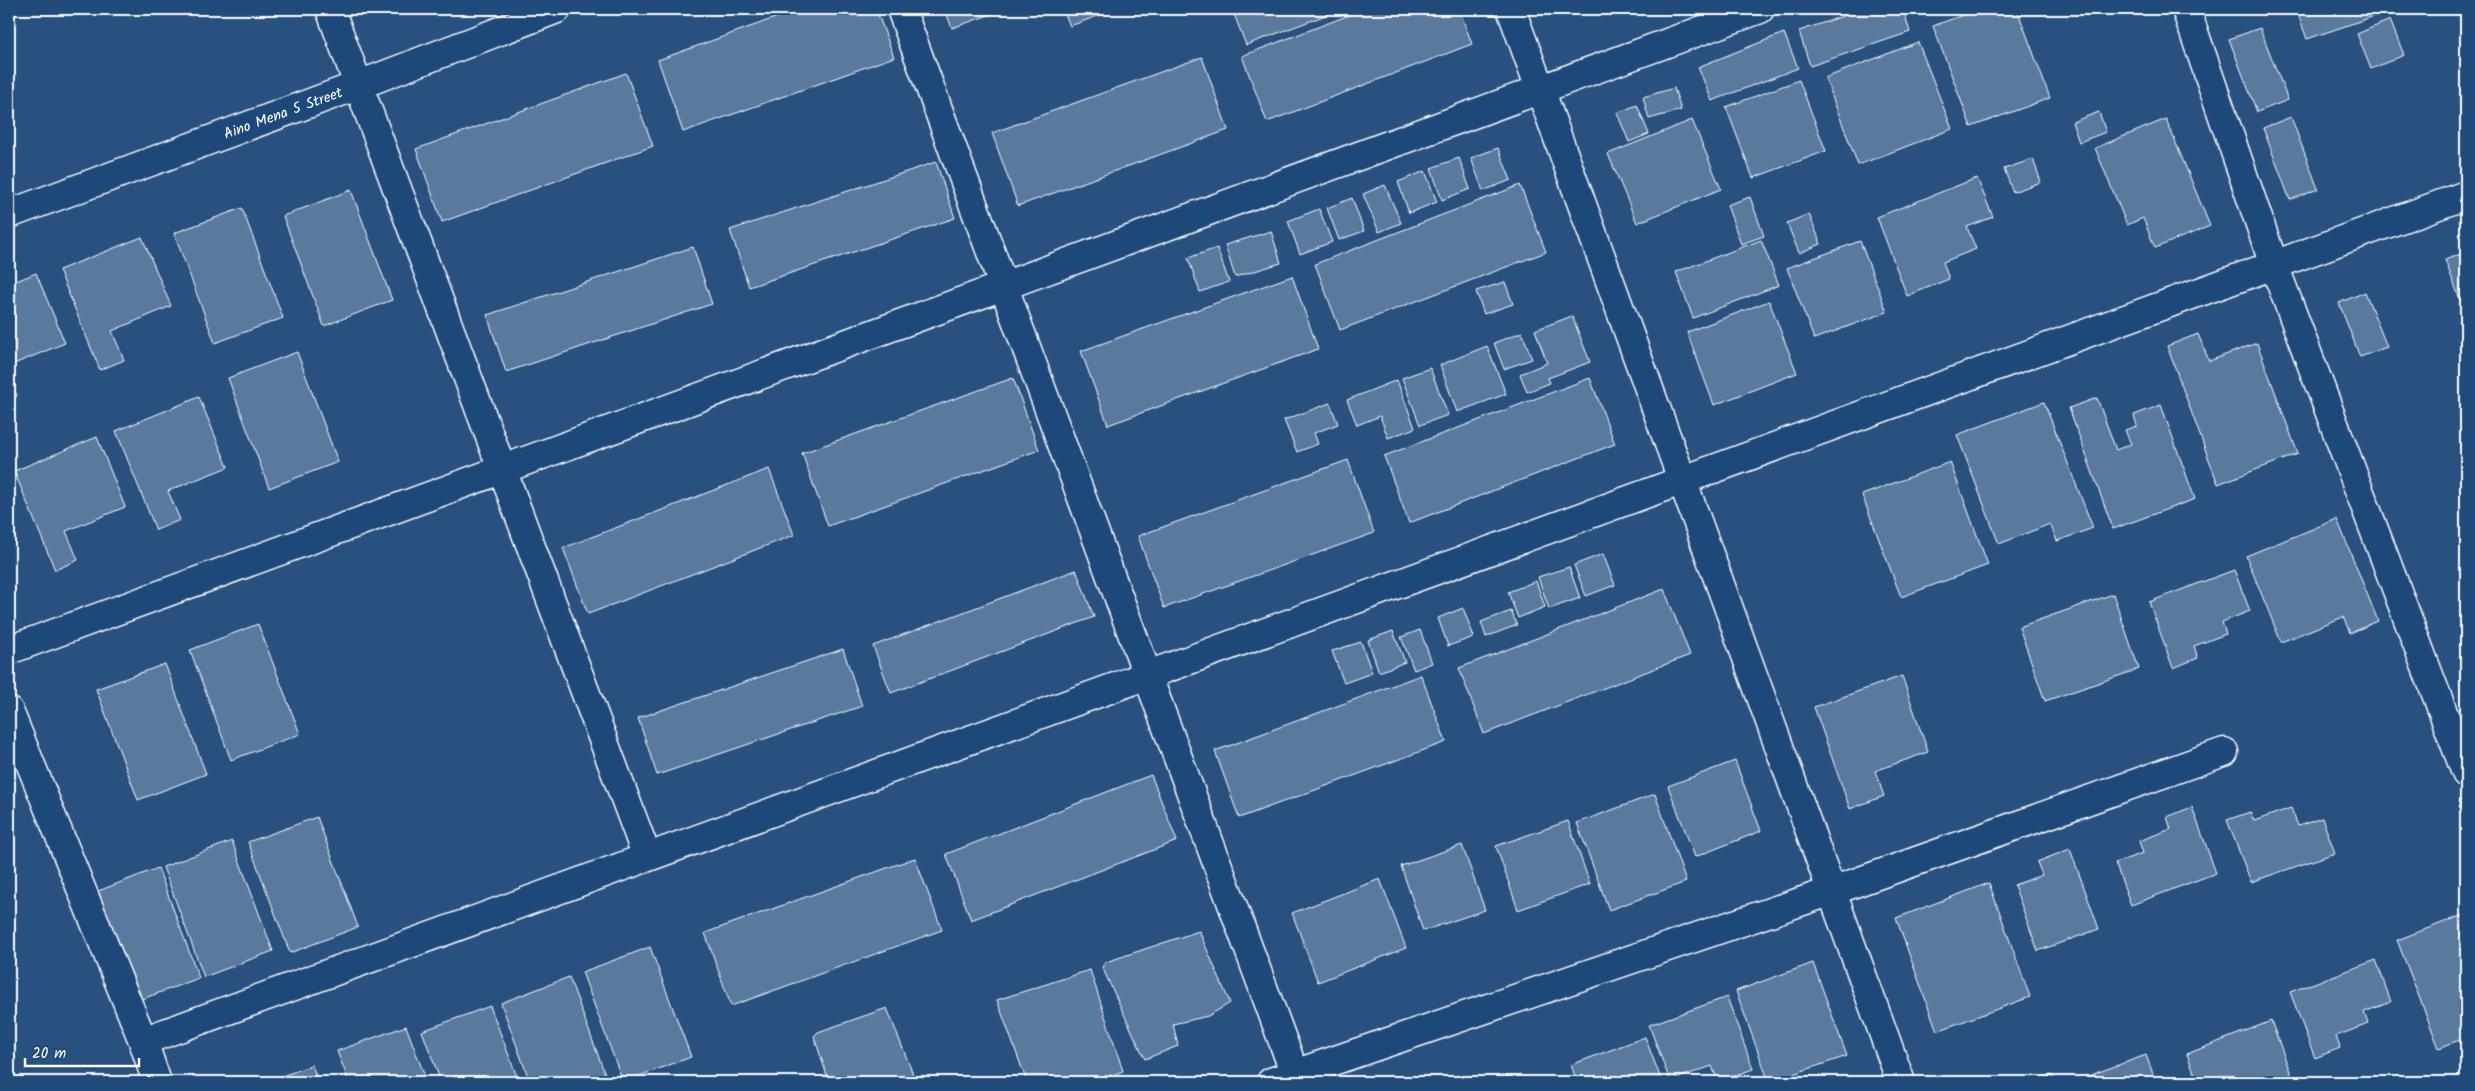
<svg xmlns="http://www.w3.org/2000/svg" width="2475" height="1091" font-family="Kalam,sans-serif">
<style>
.building{fill:#5a7a9d;stroke:#fff}
.lines{fill:none;stroke-linecap:round;stroke-linejoin:round}
.minor-casing{stroke:#fff;stroke-width:31}
.minor{stroke:#1f4a7a;stroke-width:28}
.labels{text-anchor:middle;stroke-width:4;stroke-linejoin:round;paint-order:stroke}
.street-label{font-size:15px;fill:#fff;stroke:#1f4a7a}
</style>
<rect width="100%" height="100%" fill="#28517f"/>
<filter id="ink" filterUnits="userSpaceOnUse"><feTurbulence type="fractalNoise" baseFrequency=".02" numOctaves="2"/><feDisplacementMap in="SourceGraphic" scale="10" xChannelSelector="R" yChannelSelector="G"/><feConvolveMatrix kernelMatrix="1 2 1 2 8 2 1 2 1" color-interpolation-filters="sRGB"/></filter>
<g filter="url(#ink)">
<g class="building">
<path d="M800 9H876L894 57 683 132 658 60Z"/>
<path d="M945 9H1006L952 28Z"/>
<path d="M1063 9H1117L1070 26Z"/>
<path d="M1232 9H1342L1246 45Z"/>
<path d="M1365 9H1459L1472 44 1267 122 1242 56Z"/>
<path d="M1864 9H1903L1910 32 1810 66 1799 31Z"/>
<path d="M1979 9H2017L2050 98 1971 127 1933 26Z"/>
<path d="M2296 9H2395L2307 39Z"/>
<path d="M2390 20 2404 55 2371 69 2357 34Z"/>
<path d="M2260 28 2288 100 2257 112 2229 39Z"/>
<path d="M1784 33 1798 68 1712 101 1698 67Z"/>
<path d="M1918 42 1952 129 1858 165 1825 78Z"/>
<path d="M1202 57 1228 130 1018 206 992 133Z"/>
<path d="M626 73 653 146 442 222 416 149Z"/>
<path d="M1799 80 1826 151 1753 178 1726 107Z"/>
<path d="M1674 88 1681 110 1649 119 1643 97Z"/>
<path d="M1637 105 1649 134 1629 142 1617 113Z"/>
<path d="M2099 112 2106 132 2079 142 2072 122Z"/>
<path d="M2291 117 2318 189 2290 200 2263 128Z"/>
<path d="M2166 119 2210 226 2155 248 2143 218 2127 225 2095 148Z"/>
<path d="M1692 120 1721 189 1637 223 1608 154Z"/>
<path d="M1498 148 1511 180 1483 191 1471 158Z"/>
<path d="M1459 158 1470 189 1442 200 1431 168Z"/>
<path d="M2033 159 2041 182 2013 192 2004 169Z"/>
<path d="M936 162 955 218 749 287 730 230Z"/>
<path d="M1425 171 1437 202 1409 213 1398 182Z"/>
<path d="M1977 178 1993 217 1967 227 1976 249 1943 262 1949 279 1907 296 1877 217Z"/>
<path d="M1385 185 1401 223 1379 232 1363 194Z"/>
<path d="M1520 185 1546 252 1340 330 1315 264Z"/>
<path d="M351 190 392 300 324 326 283 216Z"/>
<path d="M1750 197 1764 236 1741 244 1727 205Z"/>
<path d="M1352 198 1364 231 1339 240 1327 208Z"/>
<path d="M242 208 283 318 215 343 174 233Z"/>
<path d="M1319 209 1332 242 1300 254 1288 221Z"/>
<path d="M1809 214 1821 244 1799 253 1787 223Z"/>
<path d="M1271 231 1281 263 1235 277 1225 245Z"/>
<path d="M142 237 171 306 112 331 124 360 100 370 59 270Z"/>
<path d="M1761 240 1779 285 1693 318 1676 272Z"/>
<path d="M1860 241 1887 312 1814 339 1787 268Z"/>
<path d="M693 247 712 304 506 372 487 315Z"/>
<path d="M1217 248 1229 282 1200 292 1188 258Z"/>
<path d="M2466 252V309L2464 310 2445 260Z"/>
<path d="M36 273 65 343 9 366V284Z"/>
<path d="M1292 276 1318 349 1108 425 1081 351Z"/>
<path d="M1505 282 1513 304 1484 314 1476 291Z"/>
<path d="M2365 292 2387 347 2360 357 2339 303Z"/>
<path d="M1769 301 1797 373 1714 405 1687 332Z"/>
<path d="M1572 316 1590 362 1548 378 1550 383 1527 392 1520 374 1547 363 1535 330Z"/>
<path d="M1522 332 1532 359 1504 369 1494 343Z"/>
<path d="M2198 334 2209 361 2257 343 2298 454 2218 484 2167 346Z"/>
<path d="M1487 346 1506 394 1457 412 1440 365Z"/>
<path d="M297 352 338 462 269 488 228 378Z"/>
<path d="M1430 368 1448 415 1420 425 1402 378Z"/>
<path d="M9 375 17 396 9 400Z"/>
<path d="M1013 378 1039 450 828 526 802 453Z"/>
<path d="M1590 378 1615 444 1409 523 1384 456Z"/>
<path d="M1397 380 1415 428 1388 438 1380 416 1357 425 1347 400Z"/>
<path d="M199 397 228 467 168 491 180 520 156 530 116 431Z"/>
<path d="M2097 398 2116 450 2131 444 2125 430 2137 426 2134 415 2161 405 2195 499 2113 529 2069 408Z"/>
<path d="M2044 402 2093 528 2057 541 2050 524 1999 544 1957 435Z"/>
<path d="M1330 403 1338 424 1314 433 1318 444 1297 452 1284 420Z"/>
<path d="M97 437 125 507 66 531 78 560 55 570 14 471Z"/>
<path d="M1348 460 1374 533 1164 608 1138 536Z"/>
<path d="M1950 462 1988 565 1901 597 1862 495Z"/>
<path d="M769 469 794 535 588 614 563 548Z"/>
<path d="M2337 519 2378 621 2350 633 2343 617 2281 642 2246 556Z"/>
<path d="M1603 554 1615 585 1586 596 1574 565Z"/>
<path d="M1569 567 1580 598 1549 609 1538 577Z"/>
<path d="M1076 570 1094 617 891 693 873 646Z"/>
<path d="M2234 570 2250 611 2222 622 2226 634 2194 646 2198 658 2173 668 2149 602Z"/>
<path d="M1536 581 1545 607 1518 618 1508 592Z"/>
<path d="M1664 589 1690 655 1484 734 1459 668Z"/>
<path d="M2113 594 2139 669 2045 701 2019 627Z"/>
<path d="M1463 608 1474 637 1448 646 1438 618Z"/>
<path d="M1511 611 1517 625 1486 637 1481 622Z"/>
<path d="M258 624 300 734 231 760 190 650Z"/>
<path d="M1420 630 1432 663 1414 670 1401 637Z"/>
<path d="M1393 631 1405 662 1379 672 1368 640Z"/>
<path d="M1361 642 1372 673 1344 683 1332 651Z"/>
<path d="M843 649 862 706 657 775 638 718Z"/>
<path d="M165 664 206 774 138 800 96 689Z"/>
<path d="M1421 675 1446 742 1239 818 1215 751Z"/>
<path d="M1902 676 1928 752 1875 771 1884 796 1850 809 1814 707Z"/>
<path d="M1735 761 1761 831 1695 857 1668 786Z"/>
<path d="M1151 775 1177 841 971 920 946 854Z"/>
<path d="M1655 794 1686 882 1609 910 1577 823Z"/>
<path d="M2192 807 2216 873 2131 905 2115 863 2143 853 2139 841 2171 829 2167 817Z"/>
<path d="M2291 808 2298 826 2322 818 2335 853 2251 882 2227 820 2250 812 2254 821Z"/>
<path d="M317 817 358 927 290 953 248 842Z"/>
<path d="M1568 821 1590 884 1518 910 1496 846Z"/>
<path d="M232 841 273 951 204 977 163 867Z"/>
<path d="M1462 845 1485 910 1423 931 1401 866Z"/>
<path d="M2070 849 2099 929 2038 951 2014 885 2042 875 2037 862Z"/>
<path d="M915 858 942 930 731 1006 705 933Z"/>
<path d="M158 868 199 978 134 1002 93 893Z"/>
<path d="M1380 879 1406 948 1318 982 1292 913Z"/>
<path d="M1989 883 2030 997 1937 1031 1896 918Z"/>
<path d="M2466 914V1050L2462 1039 2439 1048 2397 940Z"/>
<path d="M1199 931 1230 1003 1208 1016 1173 1024 1178 1046 1145 1059 1102 967 1106 962Z"/>
<path d="M650 947 691 1057 623 1082 582 972Z"/>
<path d="M2376 960 2391 1002 2364 1012 2368 1024 2336 1036 2340 1048 2315 1058 2290 992Z"/>
<path d="M1813 963 1847 1056 1769 1082 1736 991Z"/>
<path d="M1090 970 1123 1071 1094 1082H1027L997 1000Z"/>
<path d="M569 977 608 1082H530L501 1003Z"/>
<path d="M1727 997 1753 1069 1718 1082 1712 1066 1670 1081 1649 1025Z"/>
<path d="M490 1006 519 1082H441L422 1031Z"/>
<path d="M887 1008 916 1082H829L814 1036 818 1032Z"/>
<path d="M2271 1021 2294 1082H2227L2225 1080 2218 1082H2198L2187 1054Z"/>
<path d="M406 1026 427 1082H349L337 1051Z"/>
<path d="M1645 1037 1662 1082H1577L1571 1065Z"/>
<path d="M2146 1055 2156 1082H2087L2085 1077Z"/>
<path d="M312 1065 318 1082H266Z"/>
<path d="M2052 1075 2055 1082H2031Z"/>
</g>
<g class="lines">
<defs>
<g id="minor">
<path d="M330 9 647 857"/>
<path d="M901 9 1295 1074"/>
<path d="M1511 9 1901 1082"/>
<path d="M2186 9 2274 265 2466 773"/>
<path d="M9 214 359 85 557 9"/>
<path d="M9 650 1760 9"/>
<path d="M9 711 143 1041 157 1082"/>
<path d="M143 1041 2466 195"/>
<path d="M1271 1082 1832 891 2224 752"/>
</g>
</defs>
<use href="#minor" class="minor-casing"/>
<use href="#minor" class="minor"/>
</g>
</g>
<g class="labels">
<g class="street-label">
<text transform="translate(283 113) rotate(-20)" y="5">Aino Mena 5 Street</text>
</g>
</g>
<rect width="2475" height="1091" fill="none" stroke="#1f4a7a" stroke-width="30"/>
<rect x="15" y="15" width="2445" height="1061" fill="none" stroke="#fff" stroke-width="2" filter="url(#ink)"/>
<path d="M25 1058v8h114v-8" fill="none" stroke="#ffffff" stroke-width="2.5"/>
<text x="32" y="1058" font-size="15" fill="#ffffff" stroke="#1f4a7a" stroke-width="4" paint-order="stroke">20 m</text>
</svg>
